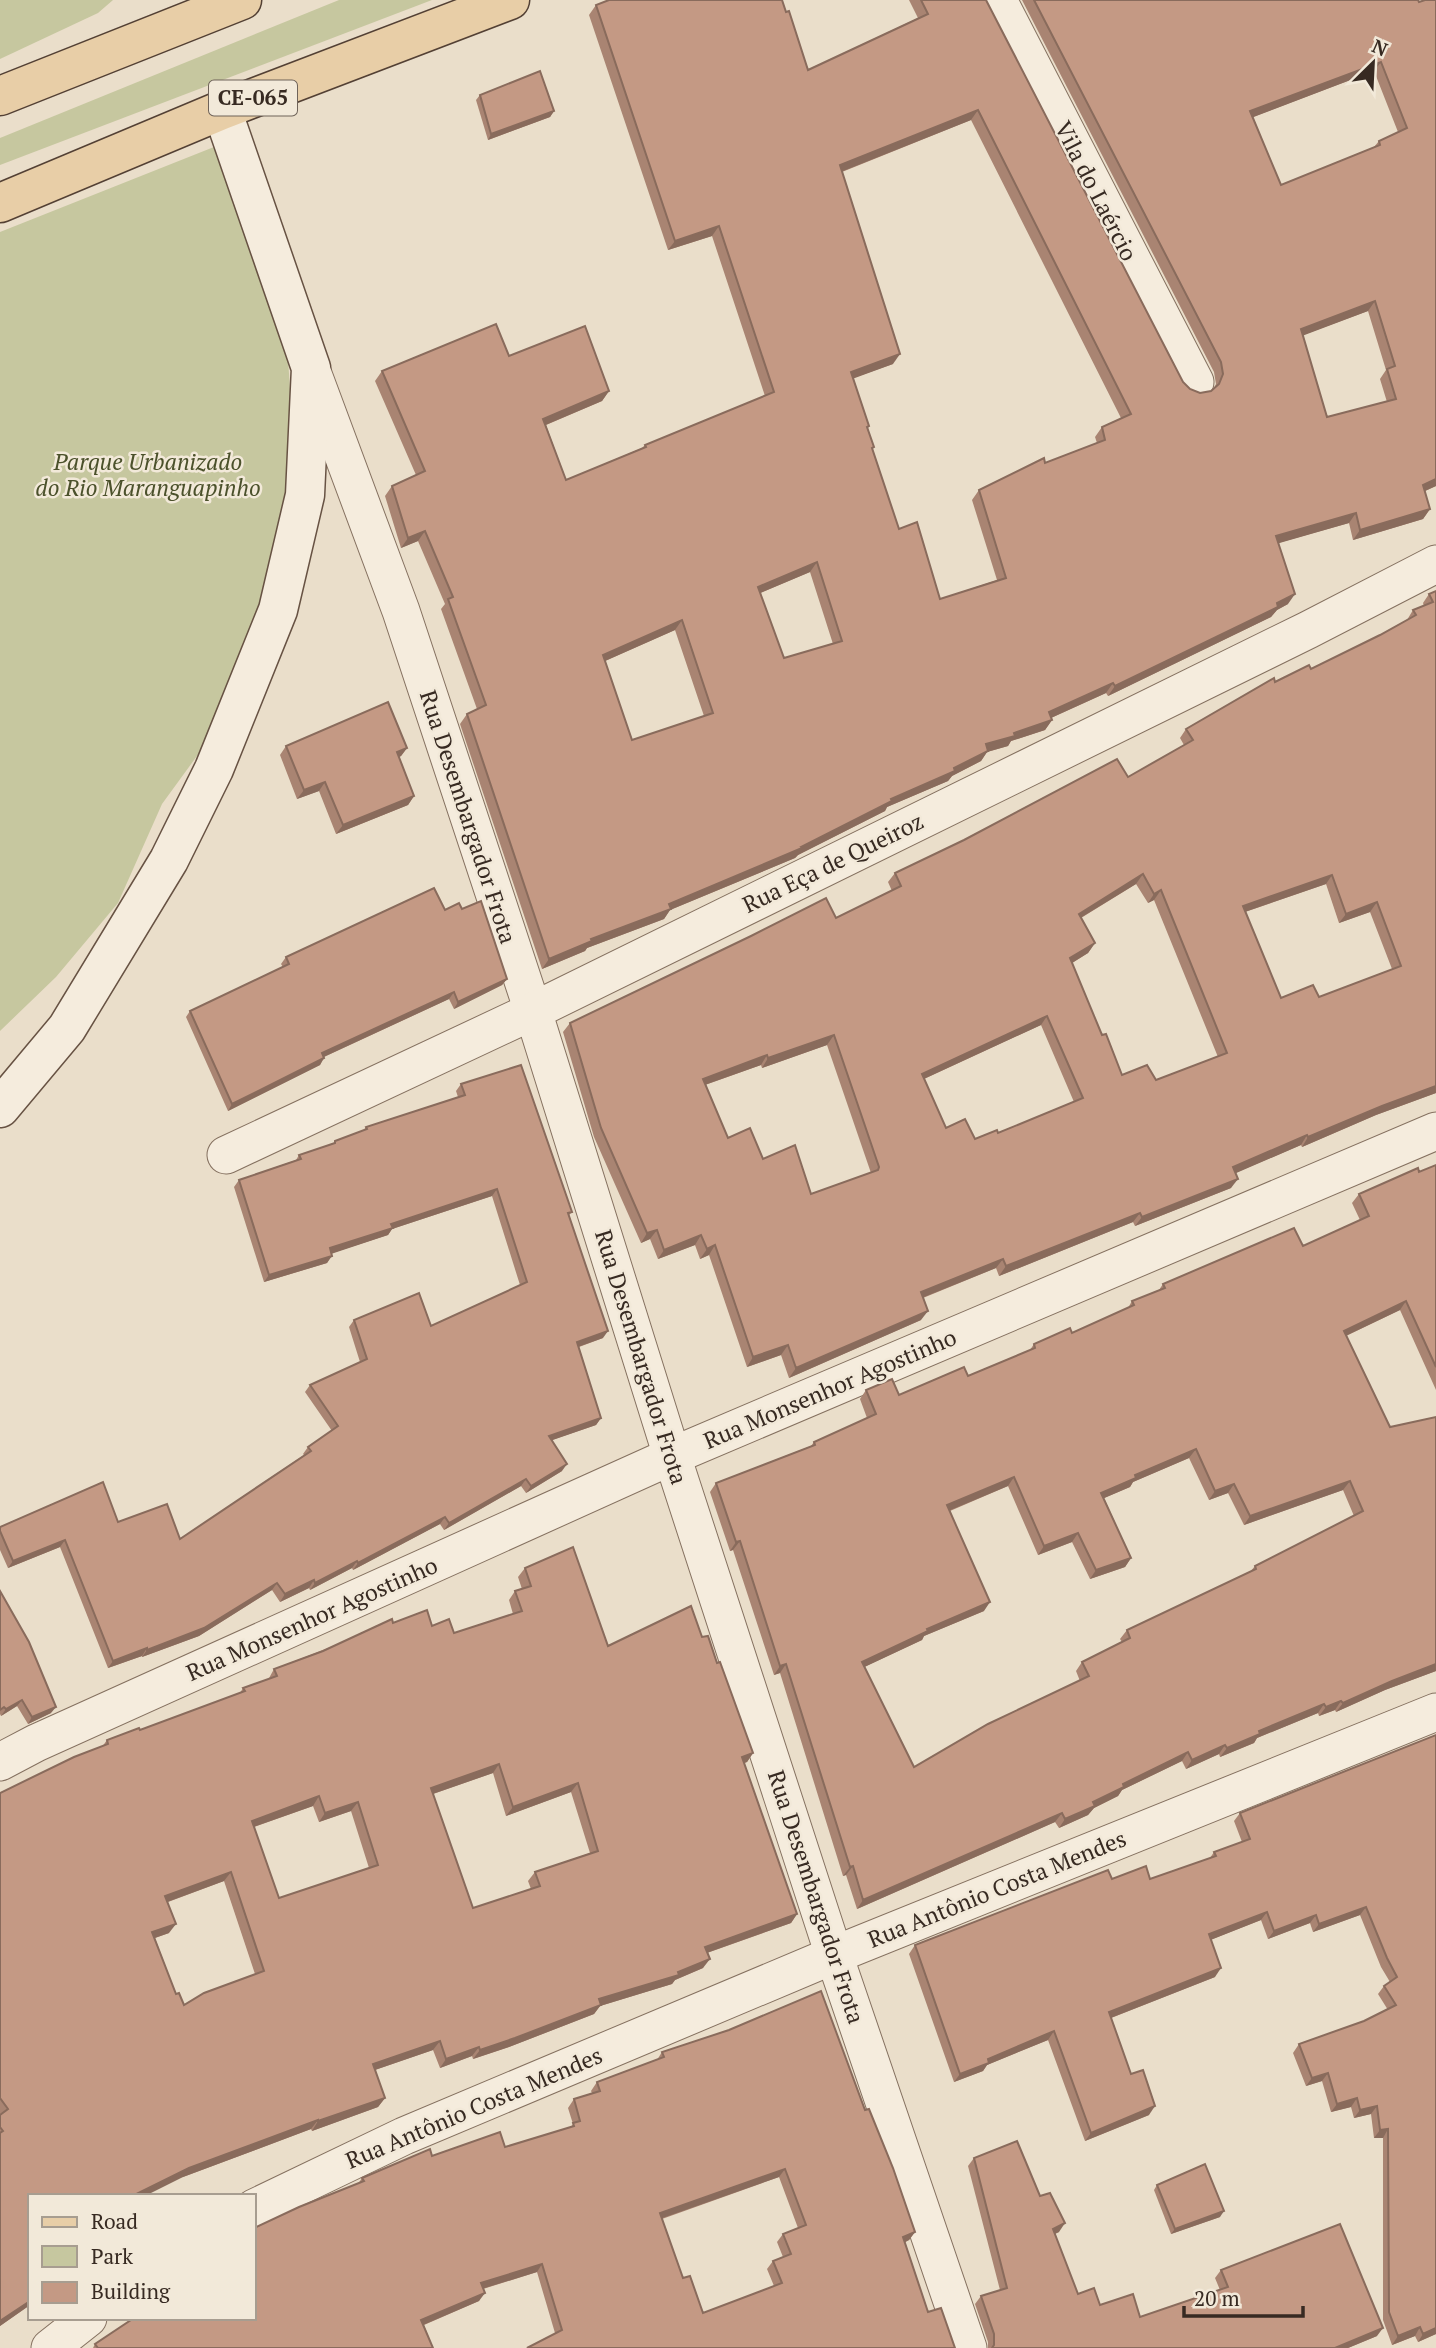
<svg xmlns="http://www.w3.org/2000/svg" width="1436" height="2348" font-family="'PT Serif',serif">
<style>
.green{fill:#c6c79f}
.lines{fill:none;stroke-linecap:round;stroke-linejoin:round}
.minor-casing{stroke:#857160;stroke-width:39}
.secondary-casing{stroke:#675243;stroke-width:41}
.primary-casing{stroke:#534034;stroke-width:41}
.minor{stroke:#f5ecdd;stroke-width:37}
.secondary{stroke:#f5ecdd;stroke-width:38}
.primary{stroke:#e8cea7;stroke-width:38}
.wall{fill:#a98472;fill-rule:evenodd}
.shaded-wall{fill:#896b5c}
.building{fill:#c49984;stroke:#896b5c;stroke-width:2;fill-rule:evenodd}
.labels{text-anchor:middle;stroke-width:5;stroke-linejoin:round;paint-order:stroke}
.shield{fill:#f2e9d9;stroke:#6f6359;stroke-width:2}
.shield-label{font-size:21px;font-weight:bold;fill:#372a22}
.street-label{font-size:23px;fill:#372a22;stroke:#f2e9d9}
.park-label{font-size:23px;font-style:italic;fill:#4b512b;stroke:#f2e9d9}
</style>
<rect width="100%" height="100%" fill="#eadeca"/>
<g class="green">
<path d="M0 0H113L98 13 0 59Z"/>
<path d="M339 0H432L0 165V138Z"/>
<path d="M224 143 286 329 297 493 221 723 162 804 118 903 56 977 0 1031V232Z"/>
</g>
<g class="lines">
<defs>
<g id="minor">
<path d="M998 0 1195 382"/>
<path d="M311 369 401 611 533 1011 672 1456 834 1955 968 2348"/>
<path d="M226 1155 533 1011 1308 630 1436 564"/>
<path d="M0 1762 36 1743 672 1456 1436 1131"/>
<path d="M254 2208 404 2136 834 1955 1436 1712"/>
<path d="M50 2348 88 2318"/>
</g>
<path id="secondary" d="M0 1108 67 1028 169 860 214 769 278 610 305 495 311 368 222 110"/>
<g id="primary">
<path d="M0 96 242 0"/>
<path d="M0 203 222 110 510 0"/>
</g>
</defs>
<use href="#minor" class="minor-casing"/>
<use href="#secondary" class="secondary-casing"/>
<use href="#primary" class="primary-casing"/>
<use href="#minor" class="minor"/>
<use href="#secondary" class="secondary"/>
<use href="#primary" class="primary"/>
</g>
<g class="wall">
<path d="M909 0H986L1183 382 1190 389 1200 393 1211 391 1214 388 1216 384 1214 372 1022 0H1418L1419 2 1436 0V486L1425 491 1430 509 1423 519 1353 540 1349 523 1278 543 1288 604 1277 610 1271 617 1108 696 1106 693 1051 718 1052 720 1045 730 1011 741 1008 746 987 752 981 761 952 776 948 781 887 807 885 811 798 855 795 858 670 910 664 919 587 948 585 951 542 969 460 724 467 714 477 709 441 609 445 604 418 541 401 548 385 496 392 486 416 475 375 381 382 371 509 356 609 391 602 401 546 425 566 480 642 448 645 445 765 396 712 236 668 250 589 15 596 5 808 70 918 18ZM1374 71 1398 132 1379 141 1374 147 1281 185 1253 117ZM971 120 1121 418 1102 427 1095 437 1097 443 1045 463 979 490 972 500 997 580 940 599 899 529 872 449 868 428 869 426 853 378 893 364 842 172ZM1368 311 1386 370 1380 379 1387 402 1327 417 1303 335ZM810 572 833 644 784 658 760 593ZM675 630 704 716 632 740 605 661Z"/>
<path d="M480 95 554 111 550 117 488 140 476 100Z"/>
<path d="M1436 591V1093L1376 1115 1302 1147 1301 1145 1235 1173 1231 1188 1135 1226 1133 1222 999 1276 996 1268 923 1298 921 1320 789 1378 781 1355 747 1367 709 1255 700 1259 695 1245 658 1259 650 1239 641 1243 594 1137 563 1032 570 1023 836 918 892 891 888 882 895 873 1128 777 1184 745 1180 738 1186 729 1275 682 1311 669 1380 635 1407 620 1413 610 1424 606 1423 603 1429 594ZM1136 884 1148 903 1154 900 1218 1057 1156 1080 1122 1075 1102 1035 1072 963 1088 953 1095 943 1081 918ZM1326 884 1339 923 1370 912 1392 969 1319 997 1281 998 1245 912ZM1041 1025 1074 1102 998 1133 975 1139 946 1128 924 1079ZM827 1045 871 1173 811 1194 763 1159 728 1138 705 1085 761 1065 762 1068Z"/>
<path d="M286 746 407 748 401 756 399 757 414 796 408 805 336 834 319 791 297 799 280 755Z"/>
<path d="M462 909 507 979 502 985 454 1009 449 999 324 1057 320 1065 228 1111 186 1017 190 1011 283 967 281 964 286 957 445 910Z"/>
<path d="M461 1084 572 1212 569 1215 603 1338 579 1347 601 1418 596 1425 552 1440 562 1471 526 1493 521 1486 444 1530 440 1524 353 1570 352 1568 310 1590 309 1588 280 1602 272 1590 199 1636 142 1657V1656L108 1668 60 1547 8 1568 0 1550V1527L118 1522 180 1539 304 1455 303 1454 308 1447 332 1431 305 1392 310 1385 360 1362 349 1327 354 1320 431 1326 520 1285 492 1196 392 1229 388 1235 332 1253 327 1263 264 1282 234 1187 239 1180 296 1160 299 1155 333 1144 335 1141 364 1130 366 1127 458 1097 456 1091Z"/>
<path d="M1436 1165V1390L1400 1310 1346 1336 1390 1427 1436 1417V1671L1385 1690 1336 1712 1335 1710 1319 1716 1318 1713 1257 1738 1254 1743 1220 1757 1219 1754 1186 1769 1182 1761 1122 1790 1118 1796 1094 1808 1088 1815 1059 1828 1055 1822 857 1909 846 1875 843 1876 780 1673 774 1675 733 1550 730 1551 710 1492 716 1483 811 1446 814 1442 867 1418 860 1399 866 1390 899 1395 968 1376 1030 1350 1034 1344 1072 1333 1128 1308 1132 1301 1159 1290 1163 1284 1303 1246 1360 1220 1352 1203 1359 1194 1419 1172ZM1189 1458 1209 1500 1228 1493 1244 1525 1343 1490 1354 1516 1255 1566 1250 1572 1127 1630 1120 1639 1122 1642 1082 1662 1076 1671 1080 1681 914 1767 864 1667 922 1640 924 1636 984 1611 950 1511 1008 1486 1038 1555 1072 1542 1090 1579 1125 1567 1131 1558 1104 1498 1130 1487 1133 1482Z"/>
<path d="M525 1568 608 1646 702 1637 717 1663 753 1753 747 1762 744 1763 797 1914 791 1923 707 1953 703 1968 675 1980 672 1984 600 2006 594 2014 509 2047 473 2059 472 2056 440 2068 433 2050 375 2070 385 2098 378 2107 312 2131 311 2129 183 2177 30 2196V2305L0 2326V1793L102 1747 107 1740 140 1730 240 1693 243 1688 268 1680 274 1669 393 1623 432 1626 454 1633 513 1614 509 1600 515 1591 522 1589 518 1577ZM493 1773 506 1816 571 1792 590 1853 535 1872 528 1881 531 1889 473 1908 433 1794ZM313 1806 319 1822 351 1811 369 1868 279 1898 254 1827ZM224 1881 255 1974 184 2005 176 1994 155 1938 169 1933 168 1902Z"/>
<path d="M0 1591 51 1713 28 1724 17 1706 1 1716 0 1714Z"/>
<path d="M1436 1735V2334L1418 2342 1415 2336 1392 2345 1383 2320V2138H1374L1371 2114 1354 2118 1351 2107 1331 2112 1322 2081 1306 2086 1293 2053 1299 2044 1364 2021 1388 2010 1378 1994 1384 1986 1390 1982 1381 1967 1360 1915 1313 1932 1310 1923 1268 1939 1261 1920 1210 1940 1215 1977 1111 2018 1131 2074 1149 2115 1085 2141 1048 2040 987 2065 983 2071 954 2082 909 1954 915 1945 1112 1879H1150L1210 1858 1214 1852 1242 1842 1234 1821 1240 1813Z"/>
<path d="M662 2052 865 2110 915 2232 909 2240 905 2242 928 2312 555 2333 537 2272 483 2289 479 2301 424 2325 433 2348H93L95 2344 358 2184 362 2178 432 2156 505 2147 571 2127 573 2124 568 2108 574 2099 592 2093 591 2091 597 2082 657 2060ZM779 2177 798 2228 783 2234 777 2242 783 2257 773 2261 767 2269 774 2286 703 2313 683 2278 662 2219Z"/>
<path d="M974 2158 1040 2196 1059 2232 1055 2234 1078 2294 1100 2305 1140 2317 1220 2290 1215 2278 1221 2270 1377 2336 1348 2348H988V2342L975 2304 981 2296 1000 2290 968 2166Z"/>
<path d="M1157 2185 1220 2217 1171 2234 1154 2190Z"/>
</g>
<g class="shaded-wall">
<path d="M1381 62 1374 71 1243 121 1250 111Z"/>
<path d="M978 110 971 120 833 175 840 165Z"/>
<path d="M554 111 550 117 488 140 491 134Z"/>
<path d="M719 226 712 236 668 250 675 241Z"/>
<path d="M1375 301 1368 311 1294 339 1301 329Z"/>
<path d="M900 354 893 364 844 382 851 372Z"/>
<path d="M609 391 602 401 536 429 543 419Z"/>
<path d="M1436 479V486L1416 495 1423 485Z"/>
<path d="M1430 509 1423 519 1353 540 1360 530Z"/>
<path d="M1356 513 1349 523 1269 546 1276 536Z"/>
<path d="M425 531 418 541 401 548 408 538Z"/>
<path d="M817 562 810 572 751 597 758 587Z"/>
<path d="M1295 594 1288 604 1277 610 1271 617 1108 696 1115 686Z"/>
<path d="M682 620 675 630 596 665 603 655Z"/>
<path d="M1113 683 1106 693 1042 722 1049 712Z"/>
<path d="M1052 720 1045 730 1011 741 1008 746 987 752 981 761 952 776 948 781 887 807 885 811 798 855 795 858 670 910 664 919 587 948 585 951 542 969 549 959 591 939 669 904 801 847 891 799 954 768 986 744 1014 733Z"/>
<path d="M407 748 401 756 391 761 397 752Z"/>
<path d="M325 782 319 791 297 799 304 790Z"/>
<path d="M414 796 408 805 336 834 343 825Z"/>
<path d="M1143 874 1136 884 1072 923 1079 914Z"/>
<path d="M1332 875 1326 884 1236 915 1243 906Z"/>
<path d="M1161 890 1154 900 1148 903 1154 894Z"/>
<path d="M1377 902 1370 912 1339 923 1346 914Z"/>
<path d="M1095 943 1088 953 1064 968 1070 958Z"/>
<path d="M507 979 502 985 454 1009 458 1002Z"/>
<path d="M454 992 449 999 317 1060 322 1053Z"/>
<path d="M1047 1016 1041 1025 915 1083 922 1074Z"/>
<path d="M834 1035 827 1045 762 1068 768 1058Z"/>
<path d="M767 1055 761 1065 696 1088 703 1079Z"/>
<path d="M324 1058 320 1065 228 1111 232 1104Z"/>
<path d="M1436 1086V1093L1376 1115 1302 1147 1308 1137 1382 1106Z"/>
<path d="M1307 1135 1301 1145 1227 1177 1233 1167Z"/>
<path d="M1238 1179 1231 1188 1135 1226 1142 1217Z"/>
<path d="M497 1189 492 1196 392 1229 388 1235 325 1256 330 1248 391 1224Z"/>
<path d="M1140 1213 1133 1222 999 1276 1006 1266Z"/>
<path d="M657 1230 650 1239 641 1243 647 1233Z"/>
<path d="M701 1235 695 1245 658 1259 664 1250Z"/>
<path d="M715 1245 709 1255 700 1259 707 1249Z"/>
<path d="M332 1256 327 1263 264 1282 269 1275Z"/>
<path d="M1003 1259 996 1268 914 1301 921 1292Z"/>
<path d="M1406 1301 1400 1310 1337 1340 1344 1331Z"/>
<path d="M928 1311 921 1320 789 1378 796 1368Z"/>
<path d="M608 1331 603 1338 572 1349 577 1342Z"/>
<path d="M788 1345 781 1355 747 1367 753 1357Z"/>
<path d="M601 1418 596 1425 544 1443 549 1436Z"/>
<path d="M1196 1449 1189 1458 1133 1482 1130 1487 1095 1502 1101 1493 1135 1475Z"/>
<path d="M567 1464 562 1471 526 1493 531 1486Z"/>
<path d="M1014 1477 1008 1486 941 1514 947 1505Z"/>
<path d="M526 1479 521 1486 444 1530 449 1523Z"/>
<path d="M1350 1481 1343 1490 1244 1525 1250 1516Z"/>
<path d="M1234 1484 1228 1493 1209 1500 1215 1491Z"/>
<path d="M445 1517 440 1524 353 1570 358 1563Z"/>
<path d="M1078 1533 1072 1542 1038 1555 1044 1546Z"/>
<path d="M65 1540 60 1547 8 1568 13 1561Z"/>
<path d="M740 1541 733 1550 730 1551 736 1542Z"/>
<path d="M1131 1558 1125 1567 1090 1579 1096 1570Z"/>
<path d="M357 1561 352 1568 310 1590 315 1583Z"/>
<path d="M314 1580 309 1588 280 1602 285 1594Z"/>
<path d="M277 1583 272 1590 199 1636 142 1657 147 1650Z"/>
<path d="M990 1602 984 1611 924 1636 922 1640 856 1671 862 1662 927 1629Z"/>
<path d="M147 1648 142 1656 108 1668 113 1661Z"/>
<path d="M786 1664 780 1673 774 1675 780 1666Z"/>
<path d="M1436 1664V1671L1385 1690 1336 1712 1343 1703 1392 1681Z"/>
<path d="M22 1700 17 1706 1 1716 6 1709Z"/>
<path d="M1341 1701 1335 1710 1319 1716 1326 1707Z"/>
<path d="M1324 1704 1318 1713 1257 1738 1254 1743 1220 1757 1227 1748 1259 1731Z"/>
<path d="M56 1707 51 1713 28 1724 32 1717Z"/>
<path d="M1225 1745 1219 1754 1186 1769 1192 1760Z"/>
<path d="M1188 1752 1182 1761 1122 1790 1118 1796 1094 1808 1088 1815 1059 1828 1065 1819 1123 1784Z"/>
<path d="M753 1753 747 1762 736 1766 742 1757Z"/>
<path d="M499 1764 493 1773 424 1797 431 1788Z"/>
<path d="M578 1783 571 1792 506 1816 513 1807Z"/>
<path d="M319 1796 313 1806 245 1830 252 1821Z"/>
<path d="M358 1802 351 1811 319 1822 325 1813Z"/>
<path d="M1062 1813 1055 1822 857 1909 863 1900Z"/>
<path d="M853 1866 846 1875 843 1876 850 1867Z"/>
<path d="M231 1872 224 1881 159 1905 165 1896Z"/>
<path d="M1366 1907 1360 1915 1313 1932 1319 1924Z"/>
<path d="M1267 1912 1261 1920 1203 1943 1209 1934Z"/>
<path d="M797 1914 791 1923 698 1956 705 1947Z"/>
<path d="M1316 1915 1310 1923 1268 1939 1274 1931Z"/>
<path d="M176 1924 169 1933 146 1941 152 1932Z"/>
<path d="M710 1959 703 1968 675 1980 672 1984 600 2006 594 2014 509 2047 473 2059 480 2050 599 1999 678 1972Z"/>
<path d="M1221 1968 1215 1977 1103 2021 1109 2012Z"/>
<path d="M1054 2031 1048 2040 987 2065 983 2071 954 2082 960 2074 988 2059Z"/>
<path d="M440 2041 433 2050 366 2073 373 2064Z"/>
<path d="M479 2047 472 2056 440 2068 446 2059Z"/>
<path d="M1328 2073 1322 2081 1306 2086 1312 2078Z"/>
<path d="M385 2098 378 2107 312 2131 318 2121Z"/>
<path d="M1357 2098 1351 2107 1331 2112 1337 2104Z"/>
<path d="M1155 2106 1149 2115 1085 2141 1091 2133Z"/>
<path d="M1377 2106 1371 2114 1354 2118 1360 2110Z"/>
<path d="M318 2120 311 2129 183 2177 145 2196H133L189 2168Z"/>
<path d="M1388 2129 1383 2138H1374L1380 2130Z"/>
<path d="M785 2169 779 2177 654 2221 660 2213Z"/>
<path d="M1224 2211 1220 2217 1171 2234 1175 2229Z"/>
<path d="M1065 2223 1059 2232 1047 2237 1053 2229Z"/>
<path d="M915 2232 909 2240 898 2246 903 2237Z"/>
<path d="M542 2264 537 2272 475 2291 481 2283Z"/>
<path d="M485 2293 479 2301 416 2328 421 2320Z"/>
<path d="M30 2301V2305L0 2326V2321Z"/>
<path d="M1420 2327 1415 2336 1392 2345 1398 2336Z"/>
<path d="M1383 2328 1377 2336 1348 2348H1335Z"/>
<path d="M1436 2328V2334L1418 2342 1423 2334Z"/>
</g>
<g class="building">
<path d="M609 0H782L786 12 789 11 808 70 928 14 921 0H986L1183 382 1190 389 1200 393 1211 391 1219 384 1223 374 1221 362 1034 0H1418L1419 2 1425 0H1436V479L1423 485 1430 509 1360 530 1356 513 1276 536 1295 594 1277 603 1278 607 1115 686 1113 683 1049 712 1052 720 1014 733 1015 736 986 744 988 751 954 768 955 771 891 799 892 801 801 847 802 848 669 904 671 909 591 939 592 941 549 959 467 714 486 705 448 599 453 597 425 531 408 538 392 486 425 471 382 371 496 324 509 356 585 326 609 391 543 419 566 480 646 447 645 445 774 392 719 226 675 241 596 5ZM1381 62 1407 128 1379 141 1380 145 1281 185 1250 111ZM978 110 1131 414 1102 427 1105 440 1045 463 1044 458 979 490 1006 578 940 599 917 522 899 529 872 448 874 447 867 427 869 426 851 372 900 354 840 165ZM1375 301 1395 366 1387 369 1396 399 1327 417 1301 329ZM817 562 842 641 784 658 758 587ZM682 620 713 713 632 740 603 655Z"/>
<path d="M540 71 554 111 491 134 480 95Z"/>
<path d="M1436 591V1086L1382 1106 1308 1137 1307 1135 1233 1167 1238 1179 1142 1217 1140 1213 1006 1266 1003 1259 921 1292 928 1311 796 1368 788 1345 753 1357 715 1245 707 1249 701 1235 664 1250 657 1230 647 1233 601 1128 570 1023 751 936 826 898 836 918 901 886 895 873 964 840 1117 759 1128 777 1193 740 1186 729 1274 678 1275 682 1309 665 1311 669 1380 635 1416 615 1413 610 1433 602 1429 594ZM1143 874 1154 894 1161 890 1227 1053 1156 1080 1147 1065 1122 1075 1106 1034 1102 1035 1070 958 1095 943 1079 914ZM1332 875 1346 914 1377 902 1401 966 1319 997 1313 985 1281 998 1243 906ZM1047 1016 1083 1098 998 1133 997 1130 975 1139 965 1119 946 1128 922 1074ZM834 1035 879 1167 878 1170 811 1194 795 1145 763 1159 750 1128 728 1138 703 1079 767 1055 768 1058Z"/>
<path d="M388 702 407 748 397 752 414 796 343 825 325 782 304 790 286 746Z"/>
<path d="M434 888 445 910 459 903 462 909 481 901 507 979 458 1002 454 992 322 1053 324 1058 232 1104 190 1011 289 964 286 957Z"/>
<path d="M521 1065 572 1212 568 1213 608 1331 577 1342 601 1418 549 1436 567 1464 531 1486 526 1479 449 1523 445 1517 358 1563 357 1561 315 1583 314 1580 285 1594 277 1583 204 1628 147 1650V1648L113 1661 65 1540 13 1561 0 1531V1527L103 1482 118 1522 167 1504 180 1539 311 1451 308 1447 338 1426 310 1385 367 1359 354 1320 419 1293 431 1326 527 1282 497 1189 391 1224 393 1228 330 1248 332 1256 269 1275 239 1180 301 1159 299 1155 335 1143V1141L367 1129 366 1127 465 1095 461 1084Z"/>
<path d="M1436 1165V1367L1406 1301 1344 1331 1390 1427 1436 1417V1664L1392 1681 1343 1703 1341 1701 1326 1707 1324 1704 1259 1731 1260 1734 1227 1748 1225 1745 1192 1760 1188 1752 1123 1784 1124 1787 1093 1802 1095 1806 1065 1819 1062 1813 863 1900 853 1866 850 1867 786 1664 780 1666 740 1541 736 1542 716 1483 815 1445 814 1442 876 1414 866 1390 892 1379 899 1395 964 1367 968 1376 1035 1348 1034 1344 1070 1328 1072 1333 1134 1305 1132 1301 1165 1288 1163 1284 1294 1228 1303 1246 1369 1216 1359 1194 1418 1168 1419 1172ZM1196 1449 1215 1491 1234 1484 1250 1516 1350 1481 1363 1511 1255 1566 1256 1569 1127 1630 1130 1638 1082 1662 1089 1676 988 1724 914 1767 862 1662 928 1631 927 1629 990 1602 947 1505 1014 1477 1044 1546 1078 1533 1096 1570 1131 1558 1101 1493 1136 1478 1135 1475Z"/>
<path d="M573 1547 608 1646 691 1606 702 1637 708 1636 717 1663 720 1662 753 1753 742 1757 797 1914 705 1947 710 1959 678 1972 679 1975 599 1999 601 2005 515 2038 480 2050 479 2047 446 2059 440 2041 373 2064 385 2098 318 2121V2120L189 2168 134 2195V2196H30V2301L0 2321V2133L3 2131 0 2127V2115L8 2109 0 2098V1793L74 1757 108 1744 107 1740 139 1728 140 1730 245 1691 243 1688 277 1676 274 1669 323 1651 392 1619 393 1623 427 1610 432 1626 449 1619 454 1633 522 1611 515 1591 531 1586 525 1568ZM499 1764 513 1807 578 1783 598 1851 535 1872 540 1886 473 1908 431 1788ZM319 1796 325 1813 358 1802 378 1865 279 1898 252 1821ZM231 1872 264 1971 204 1993 184 2005 179 1993 176 1994 152 1932 176 1924 165 1896Z"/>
<path d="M0 1591 29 1642 56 1707 32 1717 22 1700 6 1709 4 1707 0 1710Z"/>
<path d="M1436 1735V2328L1423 2334 1420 2327 1398 2336 1389 2312 1388 2129 1380 2130 1377 2106 1360 2110 1357 2098 1337 2104 1328 2073 1312 2078 1299 2044 1364 2021 1396 2005 1384 1986 1397 1977 1387 1958 1366 1907 1319 1924 1316 1915 1274 1931 1267 1912 1209 1934 1221 1968 1109 2012 1131 2074 1143 2070 1155 2106 1091 2133 1054 2031 988 2059 989 2063 960 2074 915 1945 1108 1870 1112 1879 1146 1866 1150 1879 1216 1856 1214 1852 1250 1839 1240 1813Z"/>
<path d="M821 1991 865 2110 869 2109 893 2168 915 2232 903 2237 928 2312 941 2308 955 2348H527L562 2330 542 2264 481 2283 485 2293 421 2320 433 2348H98L95 2344 134 2318H254V2228L299 2207 364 2181 362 2178 430 2149 432 2156 500 2132 505 2147 574 2126 573 2123 580 2121 574 2099 600 2091 597 2082 664 2057 662 2052 729 2030ZM785 2169 806 2225 783 2234 791 2254 773 2261 782 2283 703 2313 690 2276 683 2278 660 2213Z"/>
<path d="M1017 2141 1040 2196 1050 2193 1065 2223 1053 2229 1078 2294 1094 2288 1100 2305 1133 2294 1140 2317 1228 2287 1221 2270 1340 2224 1383 2328 1335 2348H992L994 2345V2334L981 2296 1007 2288 974 2158Z"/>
<path d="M1205 2164 1224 2211 1175 2229 1157 2185Z"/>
</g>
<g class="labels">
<rect class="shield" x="209" y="80.5" width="88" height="35" rx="5"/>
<g class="shield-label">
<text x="253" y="105">CE-065</text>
</g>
<g class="street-label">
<text transform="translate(1096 191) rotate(63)" y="8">Vila do Laércio</text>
<text transform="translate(468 817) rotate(72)" y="8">Rua Desembargador Frota</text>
<text transform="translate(833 863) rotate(-26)" y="8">Rua Eça de Queiroz</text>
<text transform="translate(641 1357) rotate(73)" y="8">Rua Desembargador Frota</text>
<text transform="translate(830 1389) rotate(-23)" y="8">Rua Monsenhor Agostinho</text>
<text transform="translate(312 1619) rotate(-24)" y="8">Rua Monsenhor Agostinho</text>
<text transform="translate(997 1889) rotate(-22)" y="8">Rua Antônio Costa Mendes</text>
<text transform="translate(816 1897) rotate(72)" y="8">Rua Desembargador Frota</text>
<text transform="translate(474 2108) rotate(-23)" y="8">Rua Antônio Costa Mendes</text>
</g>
<g class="park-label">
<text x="148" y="470">Parque Urbanizado<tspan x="148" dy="26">do Rio Maranguapinho</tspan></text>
</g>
</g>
<rect x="28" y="2194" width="228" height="126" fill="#f2e9d9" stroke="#a79d90" stroke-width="2"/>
<rect x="42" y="2217" width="35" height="10" fill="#e8cea7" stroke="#a79d90" stroke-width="2"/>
<text x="91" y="2229" font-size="21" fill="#372a22">Road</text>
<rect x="42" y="2246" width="35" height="21" fill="#c6c79f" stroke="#a79d90" stroke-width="2"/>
<text x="91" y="2264" font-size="21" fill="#372a22">Park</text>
<rect x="42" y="2282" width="35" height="21" fill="#c49984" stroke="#a79d90" stroke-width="2"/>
<text x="91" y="2299" font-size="21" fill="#372a22">Building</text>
<g transform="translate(1373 63) rotate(24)" stroke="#f2e9d9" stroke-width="5" paint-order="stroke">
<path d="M0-5L12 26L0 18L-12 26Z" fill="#372a22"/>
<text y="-10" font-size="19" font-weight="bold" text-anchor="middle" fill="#372a22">N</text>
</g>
<path d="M1184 2306v10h119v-10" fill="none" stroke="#372a22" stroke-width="3.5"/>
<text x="1194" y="2306" font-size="21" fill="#372a22" stroke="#f2e9d9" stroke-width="5" paint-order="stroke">20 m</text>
</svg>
